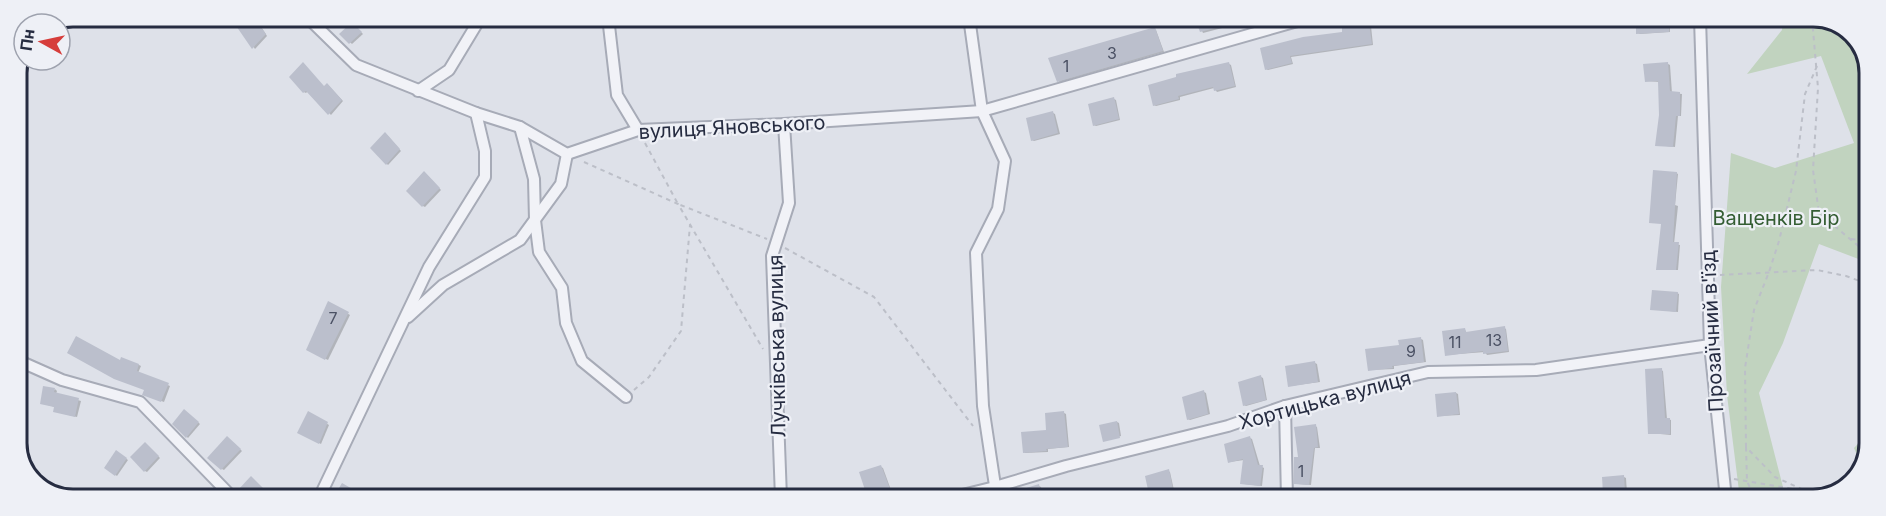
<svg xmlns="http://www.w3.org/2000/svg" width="1886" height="516" font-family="Inter,sans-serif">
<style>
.green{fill:#c1d3bf}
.shadow{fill:#0003}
.building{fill:#bbbfcc}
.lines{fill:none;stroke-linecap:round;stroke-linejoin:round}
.street-casing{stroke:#a7abb7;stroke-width:14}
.path{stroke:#bcbfc8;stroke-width:2;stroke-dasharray:4.5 4.5;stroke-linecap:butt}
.street{stroke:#f1f2f7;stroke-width:10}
.labels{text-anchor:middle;stroke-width:4.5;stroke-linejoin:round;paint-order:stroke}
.number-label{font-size:16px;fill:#4b5164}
.street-label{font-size:20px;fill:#262c41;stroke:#eef0f6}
.park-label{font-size:20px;fill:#345d33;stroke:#eef0f6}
.rim{fill:none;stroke:#262c41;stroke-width:3}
</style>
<rect width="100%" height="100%" fill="#dee1e9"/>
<g class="green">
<path d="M1783 18H1827L1856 36 1869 69V263L1819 244 1783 343 1759 393 1786 499H1740L1727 395 1721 287 1731 153 1775 168 1854 143 1821 56 1747 74 1782 30Z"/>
<path d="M1868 433V457L1862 466 1854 448Z"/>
</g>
<g class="shadow">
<path d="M232 17H255L267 36 255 49Z"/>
<path d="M1196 18H1247L1230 26 1203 33Z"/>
<path d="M1638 18H1670V32L1640 34 1638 33Z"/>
<path d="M354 25 363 34 352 44 341 34Z"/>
<path d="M1369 25 1371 26 1373 45 1291 57 1293 64 1268 70 1266 69 1262 49 1344 33Z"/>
<path d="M1154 29 1156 30 1164 52 1060 82 1058 81Z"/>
<path d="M1229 64 1231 65 1236 87 1217 92 1214 88 1180 97V100L1156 106 1154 105Z"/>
<path d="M1668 64 1670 65 1672 93 1682 94 1681 116H1678L1675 147 1657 145 1660 115V82L1646 81Z"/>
<path d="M291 77 325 87 329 86 343 101 331 115 308 91 306 93 304 92Z"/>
<path d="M1114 99 1116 100 1120 120 1096 126 1094 125Z"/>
<path d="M1053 113 1055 114 1060 134 1034 141 1032 140Z"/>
<path d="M387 135 401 151 388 165 387 164Z"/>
<path d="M1676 173 1678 174 1675 205 1678 206 1674 244 1680 245 1678 270H1660Z"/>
<path d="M426 174 441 190 425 207 423 206Z"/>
<path d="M1677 293 1679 294 1678 312 1652 309Z"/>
<path d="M329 303 350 315 328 360 308 350Z"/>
<path d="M1504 328 1506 329 1509 352 1487 355 1485 352 1446 355 1465 330 1467 333Z"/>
<path d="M1421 339 1423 340 1426 362 1394 366V369L1369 370 1400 346Z"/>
<path d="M121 362 139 365 141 366 138 373 170 386 164 402 146 395V389Z"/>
<path d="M1315 363 1317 364 1320 382 1290 386Z"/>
<path d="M1661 370 1663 371 1667 419 1671 420V435L1649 433Z"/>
<path d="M1261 377 1263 378 1267 400 1246 406 1244 405Z"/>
<path d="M55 389 57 391 56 394 81 401 77 417 57 412 55 407 44 404Z"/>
<path d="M1204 392 1206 393 1210 414 1190 420 1188 419Z"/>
<path d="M1456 393 1458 394 1460 415 1439 416Z"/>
<path d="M186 412 200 424 188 438 187 437Z"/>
<path d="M308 413 329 425 321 444 299 432Z"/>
<path d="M1064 413 1066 414 1069 447 1048 449V452L1024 453 1048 431Z"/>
<path d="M1117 422 1119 423 1121 436 1104 440Z"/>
<path d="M1315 426 1317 427 1320 448H1315L1311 485 1298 484 1299 459Z"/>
<path d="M1250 438 1252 439 1260 466 1264 468 1262 486 1244 484V460L1230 462Z"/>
<path d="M230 440 242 451 224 470 222 469Z"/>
<path d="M147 445 160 458 147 472 145 471Z"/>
<path d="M116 452 128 460 117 476 106 467Z"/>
<path d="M881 467 883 468 891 490 870 496 868 495Z"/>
<path d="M1168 471 1170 472 1175 495 1161 499H1151L1147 477Z"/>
<path d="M1624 477 1626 478 1627 493H1605Z"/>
<path d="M1039 486 1041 487 1044 499H1026Z"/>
</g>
<g class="building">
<path d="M230 17H253L266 34 252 49Z"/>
<path d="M1195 18H1242L1243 21 1200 32Z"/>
<path d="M1636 18H1669V32L1636 34Z"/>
<path d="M352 22 362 32 349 44 339 34Z"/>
<path d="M1369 23 1372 44 1290 56 1292 63 1265 70 1260 48 1303 37 1342 32V27Z"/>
<path d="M1155 27 1163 51 1057 82 1048 58Z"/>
<path d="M303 62 324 86 327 83 342 100 328 115 306 91 303 93 289 77Z"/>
<path d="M1229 62 1235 86 1214 91 1213 87 1178 96 1179 99 1153 106 1148 85 1176 77V74Z"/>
<path d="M1668 62 1670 91 1680 92V116H1676L1673 147 1655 146 1659 115 1658 81 1645 82 1643 64Z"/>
<path d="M1114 97 1119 119 1093 126 1088 104Z"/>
<path d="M1053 111 1058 133 1031 141 1026 118Z"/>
<path d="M385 132 400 149 386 165 370 148Z"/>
<path d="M1653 170 1677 172 1673 242H1679L1676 270H1656L1661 224 1649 223Z"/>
<path d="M424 171 440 188 422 207 406 191Z"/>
<path d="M1652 290 1678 292 1676 312 1650 310Z"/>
<path d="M328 301 349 312 325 360 306 350Z"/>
<path d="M1505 326 1508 351 1483 354V351L1445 356 1442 331 1465 328 1466 332Z"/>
<path d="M76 336 120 360 121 357 139 364 137 371 169 383 161 402 142 395 144 390 114 379 67 353Z"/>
<path d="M1421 337 1424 362 1392 366 1393 368 1368 371 1365 349 1399 345 1398 340Z"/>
<path d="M1315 361 1318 382 1288 387 1285 366Z"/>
<path d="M1662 368 1665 418H1670V434H1648L1645 369Z"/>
<path d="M1261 375 1266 400 1243 406 1238 382Z"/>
<path d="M43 386 55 388 54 392 79 398 75 417 53 412 54 407 40 404Z"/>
<path d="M1204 390 1208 414 1187 420 1182 397Z"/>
<path d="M1456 392 1459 414 1437 417 1435 394Z"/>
<path d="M184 409 199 422 186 438 172 424Z"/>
<path d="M308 411 328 422 319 444 297 433Z"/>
<path d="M1064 411 1068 447 1046 449 1047 451 1023 453 1021 432 1046 430 1045 413Z"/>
<path d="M1117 421 1120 438 1103 442 1099 425Z"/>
<path d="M1316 424 1318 447 1314 448 1309 485 1294 484V457H1298L1294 427Z"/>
<path d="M227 436 241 449 221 470 207 458Z"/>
<path d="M1250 436 1258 465H1263L1260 486 1240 484 1243 459 1228 463 1224 444Z"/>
<path d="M145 442 159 456 144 472 130 457Z"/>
<path d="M116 450 127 458 115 476 104 468Z"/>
<path d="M881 465 890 489 867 496 859 472Z"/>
<path d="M1169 469 1174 494 1150 499 1145 476Z"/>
<path d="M1624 475 1625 493 1603 494 1602 477Z"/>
<path d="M251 476 273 498H240L237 491Z"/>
<path d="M342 483 368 498H333Z"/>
<path d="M1039 484 1042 499H1025L1023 489Z"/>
</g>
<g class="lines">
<defs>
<g id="street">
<path d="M307 17 356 65 476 113 520 127 567 154 638 130 784 124 982 111 1308 18"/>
<path d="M608 17 617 95 638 130"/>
<path d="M969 17 982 111 1005 161 998 209 976 253 983 406 997 499"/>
<path d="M1700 18 1710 345 1726 499"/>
<path d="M418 91 449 70 481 17"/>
<path d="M520 127 534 179 535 220 539 252 562 288 566 323 582 361 626 397"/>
<path d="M408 317 443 285 520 240 561 184 567 154"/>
<path d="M17 360 62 380 140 402 233 498"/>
<path d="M1285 406 1287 499"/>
<path d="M319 498 429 267 485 177V151L476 113"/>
<path d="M781 498 772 256 789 203 784 124"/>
<path d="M946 499 995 487 1066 466 1228 426 1285 406 1428 372 1536 370 1710 345"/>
</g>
</defs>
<use href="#street" class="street-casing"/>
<g class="path">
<path d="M1812 18 1818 88 1813 170 1819 213 1862 249 1869 257"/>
<path d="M1817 66 1805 94 1796 171 1779 241 1769 272 1754 310 1745 368 1746 447 1775 477 1806 491 1845 489"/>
<path d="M645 143 678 204 767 239"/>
<path d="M584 162 678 204 763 349"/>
<path d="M1851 239 1869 241"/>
<path d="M785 248 874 297 973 426"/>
<path d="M1720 275 1817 270 1846 276 1868 284"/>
<path d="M634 390 649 377 681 331 690 225"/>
<path d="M1746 447 1747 481 1755 499"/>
<path d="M1734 479 1800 490"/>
</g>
<use href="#street" class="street"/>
</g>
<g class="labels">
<g class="number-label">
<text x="1112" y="59">3</text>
<text x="1066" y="72">1</text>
<text x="333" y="324">7</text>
<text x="1494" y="346">13</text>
<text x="1455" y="348">11</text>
<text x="1411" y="357">9</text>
<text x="1301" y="477">1</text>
</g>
<g class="street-label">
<text transform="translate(732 127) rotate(-3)" y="7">вулиця Яновського</text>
<text transform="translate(1712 331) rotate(-93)" y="7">Прозаїчний в'їзд</text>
<text transform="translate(777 346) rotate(-91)" y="7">Лучківська вулиця</text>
<text transform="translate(1325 400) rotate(-15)" y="7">Хортицька вулиця</text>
</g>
<g class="park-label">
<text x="1776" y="225">Ващенків Бір</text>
</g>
</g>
<path d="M0 0H1886V516H0ZM73 27H1813A46 46 0 0 1 1859 73V443A46 46 0 0 1 1813 489H73A46 46 0 0 1 27 443V73A46 46 0 0 1 73 27Z" fill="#eef0f6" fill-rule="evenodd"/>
<path class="rim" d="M73 27H1813A46 46 0 0 1 1859 73V443A46 46 0 0 1 1813 489H73A46 46 0 0 1 27 443V73A46 46 0 0 1 73 27Z"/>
<g transform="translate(42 42) rotate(278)"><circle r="28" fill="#eef0f6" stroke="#9ea2ae" stroke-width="1.5"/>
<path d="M0-4.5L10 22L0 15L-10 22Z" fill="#d63d3b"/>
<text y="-9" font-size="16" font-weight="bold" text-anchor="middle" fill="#262c41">Пн</text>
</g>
</svg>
